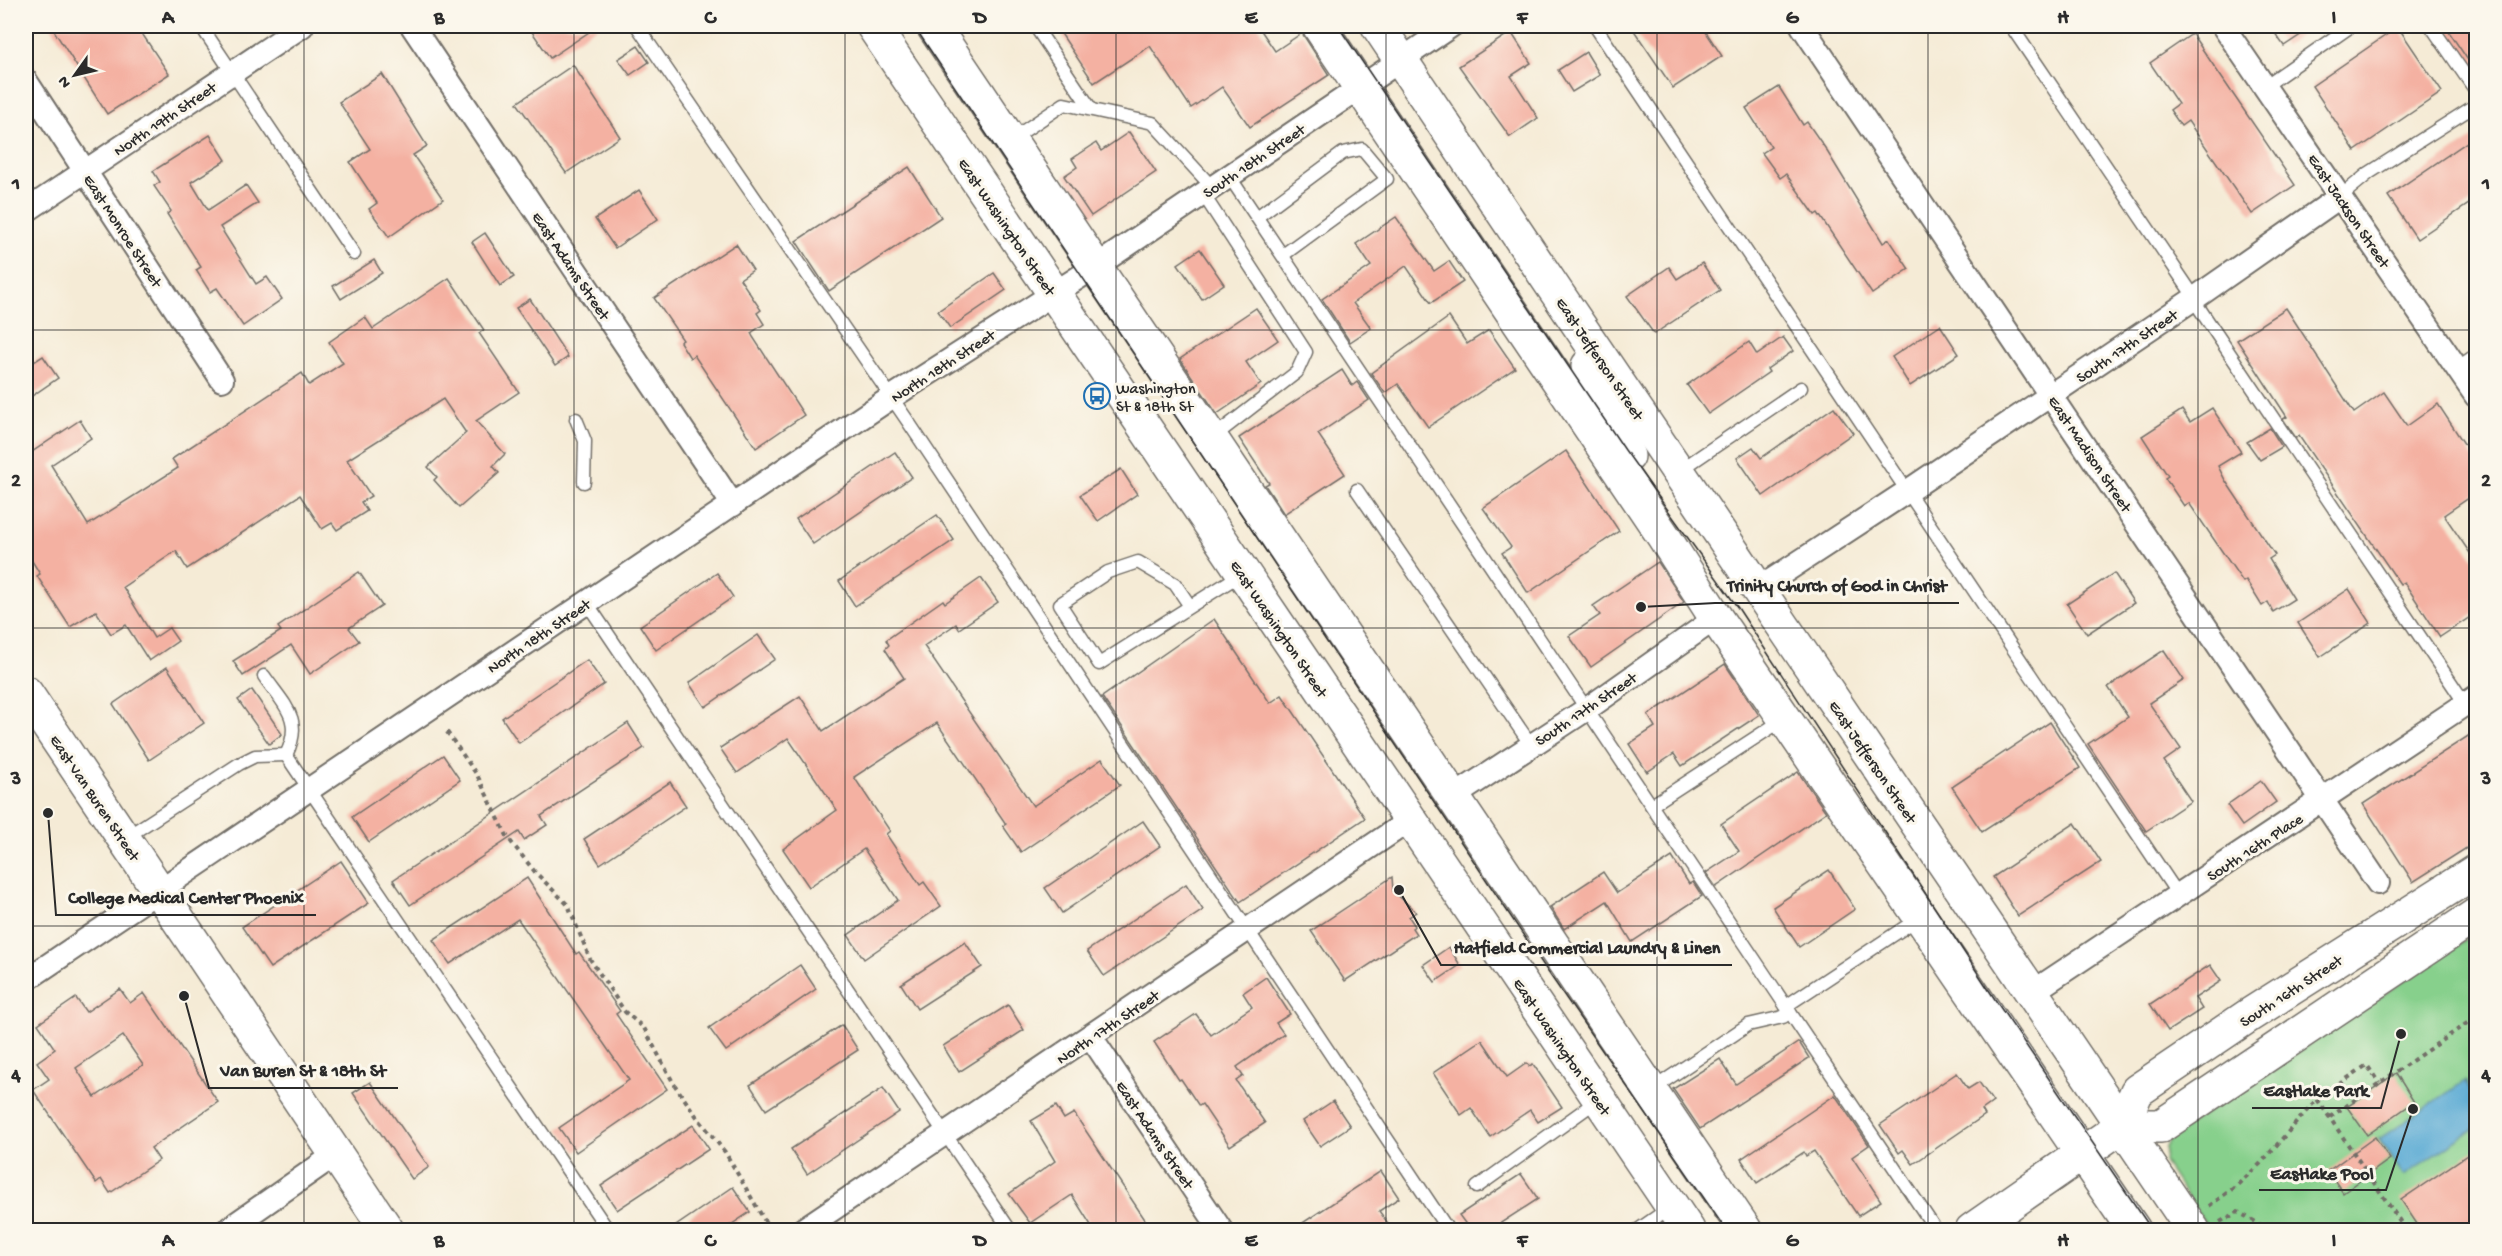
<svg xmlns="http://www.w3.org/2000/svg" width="2502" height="1256" font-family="'Gochi Hand',sans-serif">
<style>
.green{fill:#87d08c;stroke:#597e5c;stroke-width:1.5}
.water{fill:#5aaad4;stroke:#426a80;stroke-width:1.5}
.building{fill:#f4b1a2;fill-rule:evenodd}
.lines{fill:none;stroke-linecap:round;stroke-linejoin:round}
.service-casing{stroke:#726e67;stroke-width:15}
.minor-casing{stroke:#726e67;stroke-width:26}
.secondary-casing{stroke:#726e67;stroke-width:36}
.primary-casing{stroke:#726e67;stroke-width:36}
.path{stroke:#726e67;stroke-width:4;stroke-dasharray:4.5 4.5;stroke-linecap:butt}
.service{stroke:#fff;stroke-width:12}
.minor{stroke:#fff;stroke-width:22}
.secondary{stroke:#fff;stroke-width:33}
.primary{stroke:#fff;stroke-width:33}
.tram{stroke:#2b2b2b;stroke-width:1.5}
.grid{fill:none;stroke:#2b2b2b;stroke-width:1.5;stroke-opacity:0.55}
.labels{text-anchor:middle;stroke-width:6;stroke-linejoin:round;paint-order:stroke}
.street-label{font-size:16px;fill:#2b2b2b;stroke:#fbf7ec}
.poi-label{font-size:16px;fill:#2b2b2b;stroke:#fbf7ec;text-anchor:start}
.leader{fill:none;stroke:#2b2b2b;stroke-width:2}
.callout-dot{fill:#2b2b2b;stroke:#fbf7ec;stroke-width:2}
.callout-label{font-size:18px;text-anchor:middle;font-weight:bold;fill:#2b2b2b;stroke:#fbf7ec;stroke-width:6;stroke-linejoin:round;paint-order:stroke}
.neatline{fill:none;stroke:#2b2b2b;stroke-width:2}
.grid-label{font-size:20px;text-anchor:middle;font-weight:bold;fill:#2b2b2b}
</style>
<rect width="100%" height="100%" fill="#fbf7ec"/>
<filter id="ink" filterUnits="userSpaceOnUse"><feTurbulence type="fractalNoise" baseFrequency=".0167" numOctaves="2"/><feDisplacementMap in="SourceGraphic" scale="12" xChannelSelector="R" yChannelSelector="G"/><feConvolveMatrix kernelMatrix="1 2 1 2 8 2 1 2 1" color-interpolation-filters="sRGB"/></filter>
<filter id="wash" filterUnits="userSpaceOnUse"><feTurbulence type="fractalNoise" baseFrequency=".008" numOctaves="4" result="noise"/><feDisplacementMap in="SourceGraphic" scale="24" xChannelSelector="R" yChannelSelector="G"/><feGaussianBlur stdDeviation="1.35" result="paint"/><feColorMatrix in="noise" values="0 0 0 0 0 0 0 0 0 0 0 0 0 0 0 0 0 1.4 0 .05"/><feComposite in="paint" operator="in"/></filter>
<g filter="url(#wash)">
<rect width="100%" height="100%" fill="#f5ebd6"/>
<path class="green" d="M2476 933V1230H2209L2164 1162 2165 1147 2173 1135Z"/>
<path class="water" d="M2465 1081 2476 1098V1127L2404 1176 2379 1139Z"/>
<g id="blocks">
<g class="building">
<path d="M51 26H137L169 74 107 114Z"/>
<path d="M528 26H598L550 58Z"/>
<path d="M1056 26H1258L1275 51 1302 33 1329 75 1250 127 1222 87 1191 108 1150 46 1094 83Z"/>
<path d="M1631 26H1702L1722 56 1673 88Z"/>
<path d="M2270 26H2314L2284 46Z"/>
<path d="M2445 26H2476V72Z"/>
<path d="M2398 27 2442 92 2355 151 2312 86Z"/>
<path d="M1511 32 1531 63 1511 76 1538 118 1510 137 1459 66Z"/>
<path d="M2192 34 2295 185 2252 214 2188 121 2181 126 2170 110 2178 104 2150 63Z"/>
<path d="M638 46 649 62 630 75 618 59Z"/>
<path d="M1586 52 1600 75 1572 92 1558 70Z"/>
<path d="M573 65 620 137 566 173 517 103Z"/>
<path d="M382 74 427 146 413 155 443 199 389 237 369 209 377 203 350 162 370 149 339 102Z"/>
<path d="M1779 87 1803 125 1807 122 1825 148 1883 243 1889 239 1909 269 1872 294 1818 213 1815 215 1786 174 1780 178 1762 153 1771 147 1746 108Z"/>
<path d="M1129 132 1156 172 1091 216 1064 176 1077 167 1072 159 1096 143 1101 151Z"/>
<path d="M210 135 226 160 191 182 208 210 246 185 258 203 220 227 256 284 267 277 282 299 243 326 217 288 210 292 196 270 201 267 167 214 171 211 154 186 160 182 153 171Z"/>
<path d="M2476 136V199L2417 239 2388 196Z"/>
<path d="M909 167 941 217 829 291 796 241Z"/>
<path d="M639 190 658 219 615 248 595 219Z"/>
<path d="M1396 217 1434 271 1449 261 1463 282 1431 303 1406 266 1353 303 1371 328 1350 342 1322 299 1371 266 1356 244Z"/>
<path d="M485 233 514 277 500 286 472 242Z"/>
<path d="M736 244 753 270 740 279 761 310 757 313 764 324 751 333 753 337 804 415 756 448 694 355 690 358 680 342 683 340 654 298Z"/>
<path d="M1200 249 1224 284 1202 299 1178 264Z"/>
<path d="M374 260 382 273 341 299 333 286Z"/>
<path d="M1702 263 1720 290 1654 334 1627 296 1669 267 1677 279Z"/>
<path d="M994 273 1006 290 950 328 938 311Z"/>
<path d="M449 278 484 330 479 333 519 392 476 421 505 454 493 466 499 473 459 508 434 480 437 477 428 467 466 433 443 399 347 460 371 496 361 502 367 511 337 530 332 523 322 529 300 495 187 569 176 551 123 587 154 638 169 628 178 641 149 661 126 625 111 634 96 611 70 627 37 576 40 574 26 551V456L80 420 91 438 51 465 88 525 178 468 172 459 302 373 309 385 343 363 329 342 365 317 373 329Z"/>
<path d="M530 299 568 357 555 366 516 308Z"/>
<path d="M1256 308 1278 340 1246 362 1261 384 1217 414 1180 359Z"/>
<path d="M2286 308 2354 413 2384 392 2407 426 2438 404 2476 462V493L2444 515 2476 562V613L2440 637 2404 582 2400 584 2299 436 2296 438 2283 419 2287 417 2237 340Z"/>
<path d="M1449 317 1467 344 1489 330 1515 368 1428 427 1398 384 1385 393 1371 373Z"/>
<path d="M1940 325 1959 354 1910 386 1892 357Z"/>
<path d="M1783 337 1793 351 1767 369 1769 372 1708 414 1687 385 1749 342 1757 355Z"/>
<path d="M43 356 58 378 26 400V367Z"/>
<path d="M1342 370 1352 386 1357 382 1369 400 1318 434 1345 474 1284 514 1265 485 1269 483 1239 438Z"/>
<path d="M1834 407 1853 433 1763 496 1737 458 1753 447 1761 458Z"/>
<path d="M2212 408 2241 452 2218 466 2225 480 2275 555 2269 559 2294 599 2273 612 2268 602 2262 606 2246 580 2243 582 2189 503 2184 506 2165 478 2168 476 2142 436 2182 410 2190 422Z"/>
<path d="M2270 428 2282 447 2260 460 2247 442Z"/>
<path d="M1566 451 1619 531 1528 593 1502 553 1511 547 1483 508Z"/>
<path d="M895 452 912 477 813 544 796 519Z"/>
<path d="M1121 469 1137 494 1098 521 1080 495Z"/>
<path d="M937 515 954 540 855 606 839 581Z"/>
<path d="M1658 562 1684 602 1591 667 1569 636 1600 615 1593 606Z"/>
<path d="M359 572 382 606 349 628 359 641 310 674 291 645 243 676 233 661 281 631 278 627Z"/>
<path d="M717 573 733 597 656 650 640 626Z"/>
<path d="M2114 573 2134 603 2087 634 2067 604Z"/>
<path d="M981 578 998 602 959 629 956 624 924 646 1033 806 1102 759 1120 785 1021 852 1003 826 1006 824 937 723 854 777 890 831 886 834 920 885 924 882 941 906 864 959 848 935 898 900 864 849 809 887 783 849 837 810 788 738 737 773 720 748 800 696 823 731 904 678 885 649 889 645 886 640 943 600 945 603Z"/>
<path d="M2349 589 2371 623 2320 657 2298 623Z"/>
<path d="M1214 619 1270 703 1282 695 1365 818 1240 902 1102 697Z"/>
<path d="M758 635 775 659 705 707 689 683Z"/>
<path d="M2164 650 2184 680 2149 703 2181 749 2164 761 2191 801 2146 831 2088 744 2128 717 2108 687Z"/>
<path d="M587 660 604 684 519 743 502 718Z"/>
<path d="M1725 664 1759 715 1682 766 1674 754 1647 772 1629 744 1655 727 1648 715Z"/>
<path d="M167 667 204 723 149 760 113 704Z"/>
<path d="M252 690 282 734 269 744 238 700Z"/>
<path d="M2050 722 2080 768 1982 832 1952 787Z"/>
<path d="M628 723 644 748 541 816 547 825 524 840 519 832 410 905 393 880Z"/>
<path d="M2476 731V842L2413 882 2363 804Z"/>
<path d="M443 755 460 780 369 842 352 817Z"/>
<path d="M1798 772 1826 812 1716 887 1706 873 1739 851 1721 824Z"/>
<path d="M2261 781 2276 802 2242 826 2227 805Z"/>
<path d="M670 782 686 806 600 864 584 839Z"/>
<path d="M1143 821 1160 846 1062 913 1045 888Z"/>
<path d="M2075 823 2101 862 2018 916 1993 877Z"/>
<path d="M1672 857 1689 884 1693 882 1702 896 1632 942 1607 901 1564 929 1550 907 1603 872 1617 893Z"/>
<path d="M341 861 369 903 270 968 242 927Z"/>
<path d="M1829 870 1855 909 1799 947 1773 907Z"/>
<path d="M1392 877 1393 891 1416 912 1409 917 1415 926 1412 928 1416 934 1345 981 1311 931Z"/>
<path d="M527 878 576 954 579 952 620 1011 616 1014 667 1089 576 1152 559 1128 629 1080 518 919 450 964 433 940Z"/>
<path d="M1186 884 1203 910 1104 976 1087 951Z"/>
<path d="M965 942 982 967 917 1009 901 984Z"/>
<path d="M1449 947 1460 965 1435 982 1423 965Z"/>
<path d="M800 965 816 989 726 1051 709 1028Z"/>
<path d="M2210 965 2221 981 2195 998 2202 1009 2168 1031 2150 1004Z"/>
<path d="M1266 977 1290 1014 1276 1023 1284 1034 1237 1067 1243 1076 1236 1081 1265 1123 1230 1146 1202 1104 1199 1106 1181 1079 1179 1080 1154 1042 1196 1014 1211 1035 1252 1007 1243 993Z"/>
<path d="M120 989 130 1003 144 993 218 1102 151 1148 159 1160 110 1193 101 1179 96 1183 33 1090 49 1079 37 1062 55 1049 38 1024 76 998 86 1012ZM123 1036 143 1065 95 1097 76 1068Z"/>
<path d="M1008 1005 1024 1030 959 1072 943 1046Z"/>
<path d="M842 1025 858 1050 766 1110 750 1085Z"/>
<path d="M1482 1040 1507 1077 1527 1063 1529 1066 1533 1064 1562 1107 1538 1122 1530 1110 1490 1137 1471 1108 1461 1115 1433 1073Z"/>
<path d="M1799 1042 1809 1058 1700 1129 1673 1089 1720 1059 1736 1084Z"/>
<path d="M1957 1073 1968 1089 1979 1082 1993 1102 1982 1110 1985 1115 1913 1164 1903 1150 1899 1153 1880 1125Z"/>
<path d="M2396 1073 2414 1102 2367 1135 2347 1107Z"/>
<path d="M370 1082 429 1167 412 1179 353 1093Z"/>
<path d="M883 1088 899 1112 807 1174 791 1149Z"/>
<path d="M1835 1095 1869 1145 1852 1157 1881 1201 1858 1216 1814 1151 1806 1156 1804 1152 1757 1183 1741 1159Z"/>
<path d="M1333 1101 1350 1126 1320 1146 1303 1121Z"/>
<path d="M1056 1106 1064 1119 1074 1113 1152 1230H1094L1072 1195 1030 1223 1009 1194 1055 1161 1031 1121Z"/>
<path d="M693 1125 709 1149 617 1210 601 1186Z"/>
<path d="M2375 1137 2390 1159 2343 1193 2328 1171Z"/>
<path d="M2476 1149V1230H2421L2401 1200Z"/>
<path d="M1381 1171 1399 1198 1379 1211 1393 1230H1292Z"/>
<path d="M1521 1174 1538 1199 1490 1230H1470L1459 1215Z"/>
<path d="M733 1187 750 1212 723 1230H670Z"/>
</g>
</g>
</g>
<g filter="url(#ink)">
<use href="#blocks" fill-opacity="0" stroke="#726e67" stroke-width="1.5"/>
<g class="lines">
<defs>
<g id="service">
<path d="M201 26 354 254"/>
<path d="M637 26 907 420 1448 1230"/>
<path d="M1035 26 1091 109"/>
<path d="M1595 26 2179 896"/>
<path d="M2011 26 2195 298"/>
<path d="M2431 26 2476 91"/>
<path d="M2265 86 2351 26"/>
<path d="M1012 139 1064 104 1153 123 1212 187"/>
<path d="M1229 176 1936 1230"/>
<path d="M1203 194 1306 352 1297 372 1212 438"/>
<path d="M2341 196 2369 173 2476 105"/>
<path d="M1257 217 1343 153 1362 149 1387 179 1283 255"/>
<path d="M2193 299 2466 705"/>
<path d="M2457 368 2476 355"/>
<path d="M576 419 585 441 584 482"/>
<path d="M1679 471 1801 388"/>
<path d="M1357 490 1531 745"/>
<path d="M587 603 1010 1230"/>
<path d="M1190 606 1175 584 1138 562 1108 572 1060 604 1099 664 1243 573"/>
<path d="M264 676C284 705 304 719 286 755L608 1230"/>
<path d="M1652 805 1784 719"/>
<path d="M125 838 239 764 255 756 286 755"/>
<path d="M1786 1006 1919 918"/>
<path d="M1651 1090 1748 1025 1783 1017 1790 1012"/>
<path d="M1477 1187 1598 1100"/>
<path d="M1638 1230 1671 1207"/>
</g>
<g id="minor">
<path d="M412 26 733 505"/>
<path d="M1802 26 2378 883"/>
<path d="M2223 26 2476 396"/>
<path d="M26 81 222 380"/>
<path d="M26 211 302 26"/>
<path d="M1758 589 1908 491 2195 298 2341 196"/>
<path d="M1453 797 1587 709 1716 618"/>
<path d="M26 980 892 397 1095 267 1451 26"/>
<path d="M2031 993 2476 697"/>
<path d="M1091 1037 1221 1230"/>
<path d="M227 1230 336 1154"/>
<path d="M802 1230 1410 820"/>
</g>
<g id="secondary">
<path d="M2122 1126H2161L2476 915"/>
<path d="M1972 1230 2122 1126 2137 1091 2248 1016 2476 871"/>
</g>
<g id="primary">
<path d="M873 26 1688 1230"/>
<path d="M933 26 1745 1230"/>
<path d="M1319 26 1664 537 1716 618 2134 1230"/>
<path d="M1378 26 1555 290 2193 1230"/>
<path d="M1588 366 1628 456"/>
<path d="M26 693 387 1230"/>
</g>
</defs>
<use href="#service" class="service-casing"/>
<use href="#minor" class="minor-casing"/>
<use href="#secondary" class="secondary-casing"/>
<use href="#primary" class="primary-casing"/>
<g class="path">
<path d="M447 732 477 775 508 838 535 872 568 905 590 959 625 1012 644 1028 674 1084 697 1117 725 1152 766 1223"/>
<path d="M2317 1099 2367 1065 2379 1083"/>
<path d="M2330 1117 2476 1017"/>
<path d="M2209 1206 2235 1187 2260 1164 2317 1099 2406 1230"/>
<path d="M2220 1222 2238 1212 2270 1230"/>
</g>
<use href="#service" class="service"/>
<use href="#minor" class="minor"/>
<use href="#secondary" class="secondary"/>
<use href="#primary" class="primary"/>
<g class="tram">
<path d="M914 26 1548 972 1726 1230"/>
<path d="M1338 26 1625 450 1738 608 2000 1007 2152 1230"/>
</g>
</g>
</g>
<path class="grid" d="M304 26V1230M574 26V1230M845 26V1230M1116 26V1230M1386 26V1230M1657 26V1230M1928 26V1230M2198 26V1230M26 330H2476M26 628H2476M26 926H2476"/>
<defs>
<symbol id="bus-ring" viewBox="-11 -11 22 22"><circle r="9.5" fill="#fbf7ec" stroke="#1f6fb2" stroke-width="1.5"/><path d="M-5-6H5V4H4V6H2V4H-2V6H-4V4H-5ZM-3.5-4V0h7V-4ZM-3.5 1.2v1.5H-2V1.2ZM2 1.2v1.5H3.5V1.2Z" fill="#1f6fb2"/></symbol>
</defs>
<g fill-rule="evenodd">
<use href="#bus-ring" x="1082" y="381" width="30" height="30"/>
</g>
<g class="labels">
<g class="street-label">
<text transform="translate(164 118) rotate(-34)" y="6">North 19th Street</text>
<text transform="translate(1253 160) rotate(-34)" y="6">South 18th Street</text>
<text transform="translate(2350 210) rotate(56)" y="6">East Jackson Street</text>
<text transform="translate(1008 226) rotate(56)" y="6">East Washington Street</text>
<text transform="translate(124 230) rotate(57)" y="6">East Monroe Street</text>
<text transform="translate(572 265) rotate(56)" y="6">East Adams Street</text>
<text transform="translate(2126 345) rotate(-34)" y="6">South 17th Street</text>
<text transform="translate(1601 358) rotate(56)" y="6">East Jefferson Street</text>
<text transform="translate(942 365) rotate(-33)" y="6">North 18th Street</text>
<text transform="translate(2091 453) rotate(56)" y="6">East Madison Street</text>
<text transform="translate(1280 628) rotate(56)" y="6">East Washington Street</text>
<text transform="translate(538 635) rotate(-34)" y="6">North 18th Street</text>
<text transform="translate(1585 708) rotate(-34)" y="6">South 17th Street</text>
<text transform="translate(1874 761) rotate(56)" y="6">East Jefferson Street</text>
<text transform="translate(96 797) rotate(56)" y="6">East Van Buren Street</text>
<text transform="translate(2254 846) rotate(-33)" y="6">South 16th Place</text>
<text transform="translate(2290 990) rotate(-33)" y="6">South 16th Street</text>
<text transform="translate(1107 1026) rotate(-34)" y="6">North 17th Street</text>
<text transform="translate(1563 1046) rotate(56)" y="6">East Washington Street</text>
<text transform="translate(1156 1134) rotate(56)" y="6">East Adams Street</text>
</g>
<g class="poi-label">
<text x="1116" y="393">Washington<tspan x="1116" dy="18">St &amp; 18th St</tspan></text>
</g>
</g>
<path class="leader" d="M1641 607L1715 603H1959M48 813L56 915H316M1399 890L1441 965H1732M184 996L209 1088H398M2401 1034L2381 1108H2252M2413 1109L2386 1190H2259"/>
<g class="callout-dot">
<circle cx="1641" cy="607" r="6"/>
<circle cx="48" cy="813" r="6"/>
<circle cx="1399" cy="890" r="6"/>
<circle cx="184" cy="996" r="6"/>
<circle cx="2401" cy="1034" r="6"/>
<circle cx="2413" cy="1109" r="6"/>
</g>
<g class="callout-label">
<text x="1837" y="591">Trinity Church of God in Christ</text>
<text x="186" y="903">College Medical Center Phoenix</text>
<text x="1587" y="953">Hatfield Commercial Laundry &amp; Linen</text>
<text x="303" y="1076">Van Buren St &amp; 18th St</text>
<text x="2316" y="1096">Eastlake Park</text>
<text x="2322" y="1179">Eastlake Pool</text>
</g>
<rect width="2502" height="1256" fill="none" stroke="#fbf7ec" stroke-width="66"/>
<g transform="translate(75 75) rotate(236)" stroke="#fbf7ec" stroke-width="4.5" paint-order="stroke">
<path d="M0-4.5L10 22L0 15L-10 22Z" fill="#2b2b2b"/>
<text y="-9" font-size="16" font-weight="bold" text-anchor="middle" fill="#2b2b2b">N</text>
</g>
<rect x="33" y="33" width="2436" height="1190" class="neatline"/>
<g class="grid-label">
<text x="168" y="23">A</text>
<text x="439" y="23">B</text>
<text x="710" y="23">C</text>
<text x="980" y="23">D</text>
<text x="1251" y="23">E</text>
<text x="1522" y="23">F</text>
<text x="1792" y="23">G</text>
<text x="2063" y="23">H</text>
<text x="2334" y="23">I</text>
<text x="16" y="189">1</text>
<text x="2486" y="189">1</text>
<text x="16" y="486">2</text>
<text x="2486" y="486">2</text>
<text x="16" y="784">3</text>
<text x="2486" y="784">3</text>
<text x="16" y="1081">4</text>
<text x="2486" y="1081">4</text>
<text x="168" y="1246">A</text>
<text x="439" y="1246">B</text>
<text x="710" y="1246">C</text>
<text x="980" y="1246">D</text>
<text x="1251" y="1246">E</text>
<text x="1522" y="1246">F</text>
<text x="1792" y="1246">G</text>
<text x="2063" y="1246">H</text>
<text x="2334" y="1246">I</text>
</g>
</svg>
